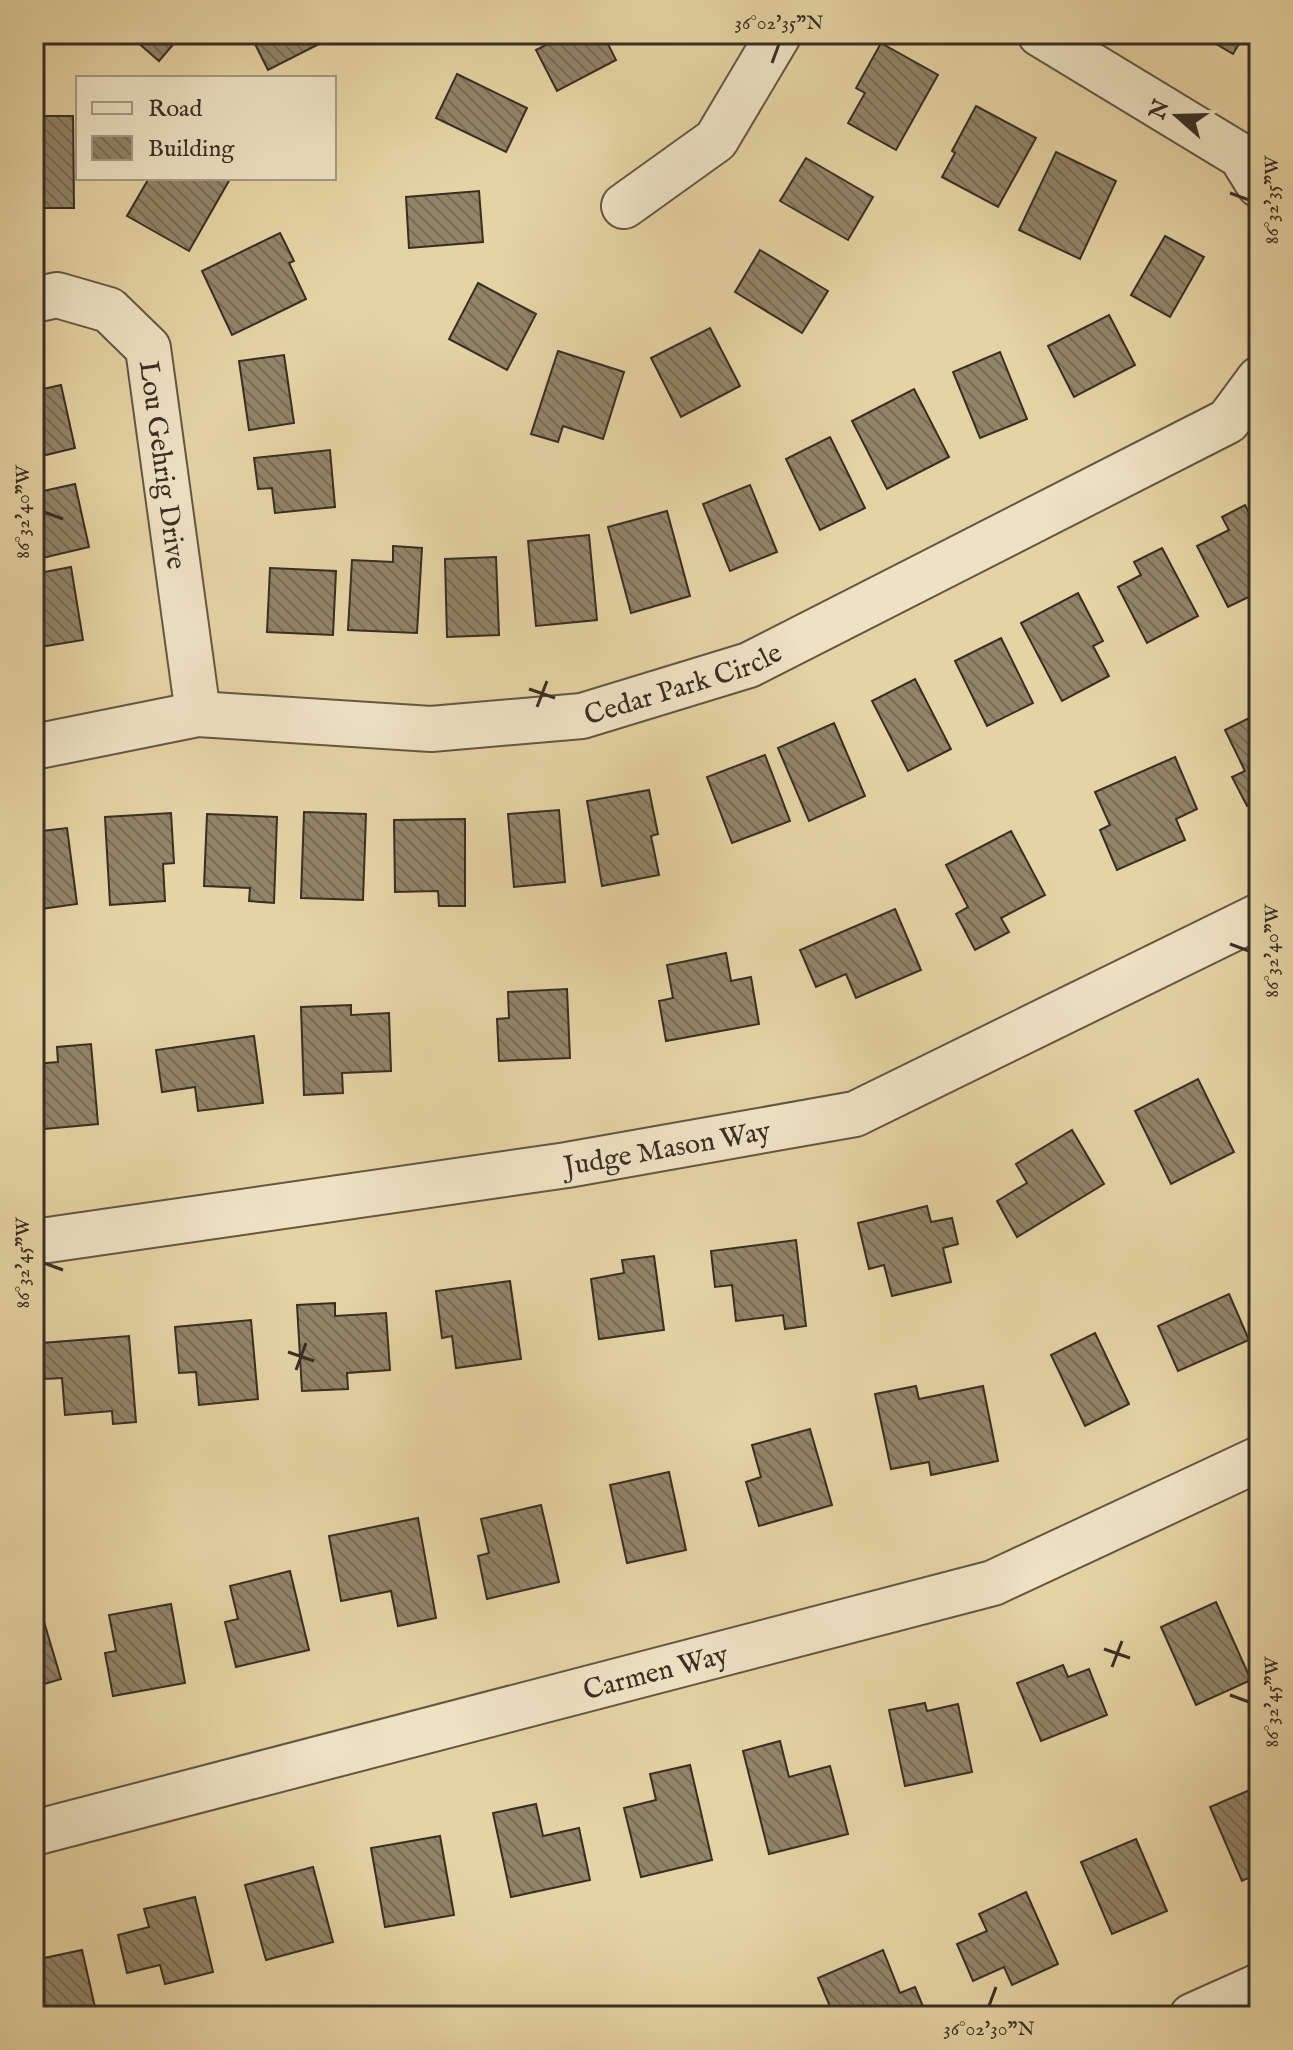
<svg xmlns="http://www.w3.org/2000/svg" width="1293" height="2050" font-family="'IM FELL English',serif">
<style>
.building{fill:url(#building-back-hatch);stroke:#392e25;stroke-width:2}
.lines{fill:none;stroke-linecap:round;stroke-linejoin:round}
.minor-casing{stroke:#645744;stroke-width:48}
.minor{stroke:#eee2c3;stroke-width:44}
.ticks{fill:none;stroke:#392e25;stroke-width:3}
.labels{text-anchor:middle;stroke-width:6;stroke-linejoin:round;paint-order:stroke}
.street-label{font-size:28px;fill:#392e25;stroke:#eee2c3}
.neatline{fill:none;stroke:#392e25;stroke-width:3}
.ticks-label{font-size:20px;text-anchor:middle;fill:#392e25}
</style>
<defs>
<pattern id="building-back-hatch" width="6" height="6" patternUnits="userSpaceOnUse" patternTransform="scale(2)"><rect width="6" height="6" fill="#928467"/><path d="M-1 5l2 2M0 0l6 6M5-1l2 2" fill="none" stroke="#786c55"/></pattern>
</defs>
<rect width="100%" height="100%" fill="#e5d3a3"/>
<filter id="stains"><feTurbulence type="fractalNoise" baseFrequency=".0025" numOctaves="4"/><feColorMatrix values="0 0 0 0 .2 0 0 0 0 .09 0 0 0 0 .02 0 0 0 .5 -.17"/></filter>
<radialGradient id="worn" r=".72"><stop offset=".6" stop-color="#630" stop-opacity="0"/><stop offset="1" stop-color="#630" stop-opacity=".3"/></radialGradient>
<g class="building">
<path d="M128 34H182L159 61Z"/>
<path d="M250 34H324L327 40 268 70Z"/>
<path d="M567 34H603L616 60 557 91 536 50Z"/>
<path d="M1199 34H1245L1233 54Z"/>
<path d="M881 43 938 75 896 150 848 123 865 93 856 88Z"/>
<path d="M457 74 527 108 506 152 436 118Z"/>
<path d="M976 106 1036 138 998 207 942 177 955 153 952 151Z"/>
<path d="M34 116H73L74 208H34Z"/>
<path d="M1056 152 1116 181 1080 259 1019 230Z"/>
<path d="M806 158 873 197 848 240 780 201Z"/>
<path d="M149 178 230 179 189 251 127 216Z"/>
<path d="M479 191 483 242 409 248 406 197Z"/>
<path d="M280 233 294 261 289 263 306 299 232 335 202 271Z"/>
<path d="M1165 236 1204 257 1170 317 1131 295Z"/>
<path d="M760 250 828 291 802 333 735 292Z"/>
<path d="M478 283 536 314 507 370 449 339Z"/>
<path d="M1109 315 1135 365 1074 397 1048 346Z"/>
<path d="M710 328 740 386 681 417 651 358Z"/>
<path d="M558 351 624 372 603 439 563 426 558 442 531 434Z"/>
<path d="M1000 352 1027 419 980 438 953 372Z"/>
<path d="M284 355 294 423 249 430 239 361Z"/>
<path d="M61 385 75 448 34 458V391Z"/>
<path d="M914 389 949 457 887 489 852 421Z"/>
<path d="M830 437 865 508 820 530 786 459Z"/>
<path d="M330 450 335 507 275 513 272 488 258 489 254 458Z"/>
<path d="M75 484 89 547 34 560V493Z"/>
<path d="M750 485 777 552 730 571 703 504Z"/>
<path d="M1245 505 1259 532V592L1228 607 1197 546 1229 530 1222 517Z"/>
<path d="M667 511 690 596 631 613 608 527Z"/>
<path d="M589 535 597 620 536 626 528 541Z"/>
<path d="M393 546 422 548 417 633 348 630 352 560 393 562Z"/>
<path d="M1162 548 1198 616 1147 643 1118 587 1141 575 1134 562Z"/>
<path d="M496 557 499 635 447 637 445 559Z"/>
<path d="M71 567 83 640 34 648V574Z"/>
<path d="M270 568 336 571 333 635 267 632Z"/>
<path d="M1078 593 1103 641 1093 646 1109 676 1062 701 1021 623Z"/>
<path d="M1001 638 1033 703 987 726 955 661Z"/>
<path d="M915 679 951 749 908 771 872 701Z"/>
<path d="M1259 713V800L1247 806 1232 777 1245 771 1225 730Z"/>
<path d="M834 723 865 796 809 821 778 748Z"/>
<path d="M765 755 790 821 732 843 707 777Z"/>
<path d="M1175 757 1197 809 1176 819 1185 840 1117 870 1100 830 1110 825 1095 792Z"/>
<path d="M649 790 658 834 651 836 659 875 602 886 587 801Z"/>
<path d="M559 810 565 882 514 887 508 814Z"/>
<path d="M304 812 366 814 363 900 301 898Z"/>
<path d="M171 813 174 863 163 864 165 901 110 905 105 817Z"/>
<path d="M207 814 277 817 274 903 249 901 250 888 204 886Z"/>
<path d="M465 819V906H439L438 891 395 892 394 820Z"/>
<path d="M67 828 77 904 34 910V832Z"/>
<path d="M1011 831 1045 895 1001 918 1009 932 975 950 956 914 968 907 946 865Z"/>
<path d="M895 909 921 970 856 998 846 974 816 987 800 950Z"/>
<path d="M726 953 731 981 751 977 759 1024 666 1041 659 1001 673 998 667 965Z"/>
<path d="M567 989 570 1058 499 1061 497 1019 509 1018 508 992Z"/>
<path d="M351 1005V1015L389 1013 391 1071 342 1073 343 1093 304 1095 301 1007Z"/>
<path d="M254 1036 263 1103 198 1111 195 1087 162 1092 156 1050Z"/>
<path d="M91 1044 98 1124 34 1130V1064L58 1062 57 1047Z"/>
<path d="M1198 1079 1234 1152 1171 1184 1135 1111Z"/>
<path d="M1072 1130 1104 1184 1017 1237 997 1201 1027 1183 1016 1164Z"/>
<path d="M927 1206 931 1222 952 1218 958 1244 943 1248 951 1282 892 1296 884 1265 869 1269 858 1223Z"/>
<path d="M796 1240 806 1326 785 1329 783 1315 736 1321 732 1285 715 1287 711 1251Z"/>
<path d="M654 1256 664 1330 599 1339 591 1279 624 1273 622 1260Z"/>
<path d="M510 1281 521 1359 456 1368 452 1336 442 1338 436 1291Z"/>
<path d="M1229 1294 1249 1340 1178 1371 1158 1326Z"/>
<path d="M335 1303V1316L386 1313 390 1370 347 1373 348 1389 302 1391 297 1305Z"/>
<path d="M251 1320 258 1399 199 1405 196 1372 179 1373 175 1327Z"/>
<path d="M1095 1333 1129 1404 1085 1426 1051 1355Z"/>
<path d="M129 1336 136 1422 113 1424 112 1411 65 1415 62 1378 45 1379 42 1343Z"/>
<path d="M916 1386 919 1399 983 1386 998 1461 931 1475 929 1462 891 1469 875 1394Z"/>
<path d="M810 1429 832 1505 759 1526 746 1482 761 1477 752 1445Z"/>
<path d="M669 1472 686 1550 627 1563 610 1485Z"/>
<path d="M541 1505 559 1582 487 1599 478 1556 489 1553 481 1519Z"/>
<path d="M418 1518 436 1618 398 1626 391 1591 341 1601 329 1536Z"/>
<path d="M290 1571 309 1650 236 1667 225 1622 238 1619 230 1586Z"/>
<path d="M1216 1602 1251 1680 1196 1705 1161 1627Z"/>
<path d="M171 1604 185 1683 113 1696 105 1653 116 1651 109 1615Z"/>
<path d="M42 1615 61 1679 34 1687V1618Z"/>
<path d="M1063 1665 1068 1677 1089 1669 1107 1715 1041 1741 1017 1683Z"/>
<path d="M925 1703 927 1711 958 1704 972 1772 905 1786 889 1710Z"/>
<path d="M780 1741 789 1777 830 1766 848 1834 769 1854 743 1751Z"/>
<path d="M690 1765 712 1860 641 1877 624 1808 656 1800 650 1774Z"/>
<path d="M1259 1786V1873L1242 1881 1210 1807Z"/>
<path d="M536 1804 543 1836 579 1828 590 1880 511 1897 493 1813Z"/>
<path d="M440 1836 454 1915 385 1927 371 1848Z"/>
<path d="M1136 1839 1167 1911 1112 1934 1081 1862Z"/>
<path d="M313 1867 333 1942 266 1960 245 1885Z"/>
<path d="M1026 1892 1058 1964 1012 1985 1004 1967 973 1981 957 1944 987 1931 979 1914Z"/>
<path d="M195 1897 213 1972 165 1984 160 1965 127 1973 118 1935 149 1927 144 1909Z"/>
<path d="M39 1936 44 1958 82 1950 97 2016H34V1937Z"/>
<path d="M883 1950 900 1993 915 1987 927 2016H834L818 1978Z"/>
</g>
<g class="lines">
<defs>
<g id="minor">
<path d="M1040 34 1241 156 1259 185"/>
<path d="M624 206 716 140 779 34"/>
<path id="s1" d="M34 300 57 295 109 310 148 348 198 714"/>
<path id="s2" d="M34 747 198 714 431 729 582 716 749 665 1228 421 1259 379"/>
<path id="s3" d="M34 1242 567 1165 855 1114 1259 916"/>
<path id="s4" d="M34 1833 993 1583 1259 1459"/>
<path d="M1192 2016 1259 1986"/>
</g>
</defs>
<use href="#minor" class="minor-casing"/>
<use href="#minor" class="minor"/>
</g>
<path class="ticks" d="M772 63 779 44M1230 193 1249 200M44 512 63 519M529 689 555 698M537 707 547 681M1230 944 1249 951M44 1263 63 1270M288 1352 314 1361M296 1370 306 1343M1104 1649 1130 1658M1112 1667 1122 1641M1230 1695 1249 1702M989 2006 996 1987"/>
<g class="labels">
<g class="street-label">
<text dy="10" stroke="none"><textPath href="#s1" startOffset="250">Lou Gehrig Drive</textPath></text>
<text dy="10" stroke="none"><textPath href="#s2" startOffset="658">Cedar Park Circle</textPath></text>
<text dy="10" stroke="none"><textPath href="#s3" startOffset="640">Judge Mason Way</textPath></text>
<text dy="10" stroke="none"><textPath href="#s4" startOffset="642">Carmen Way</textPath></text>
</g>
</g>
<rect width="1293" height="2050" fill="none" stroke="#e5d3a3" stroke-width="88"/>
<rect x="76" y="76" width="260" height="104" fill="#eee2c3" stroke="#a69a84" stroke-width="2"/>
<rect x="92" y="102" width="40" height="12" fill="#eee2c3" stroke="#a69a84" stroke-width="2"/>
<text x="148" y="116" font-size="24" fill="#392e25">Road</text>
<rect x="92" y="136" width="40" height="24" fill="url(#building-back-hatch)" stroke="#a69a84" stroke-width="2"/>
<text x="148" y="156" font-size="24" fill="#392e25">Building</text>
<g transform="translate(1177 116) rotate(290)" stroke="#eee2c3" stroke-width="6" paint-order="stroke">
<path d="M0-6L14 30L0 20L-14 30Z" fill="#392e25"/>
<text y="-12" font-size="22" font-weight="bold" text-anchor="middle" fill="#392e25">N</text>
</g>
<rect x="44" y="44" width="1205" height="1962" class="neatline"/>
<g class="ticks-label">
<text x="779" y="29">36°02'35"N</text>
<text transform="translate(1271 200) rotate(-90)" y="7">86°32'35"W</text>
<text transform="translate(22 512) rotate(-90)" y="7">86°32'40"W</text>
<text transform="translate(1271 951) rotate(-90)" y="7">86°32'40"W</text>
<text transform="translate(22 1263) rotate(-90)" y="7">86°32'45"W</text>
<text transform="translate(1271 1702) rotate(-90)" y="7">86°32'45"W</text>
<text x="989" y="2035">36°02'30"N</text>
</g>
<rect width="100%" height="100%" filter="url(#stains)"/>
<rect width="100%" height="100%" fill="url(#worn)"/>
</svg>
